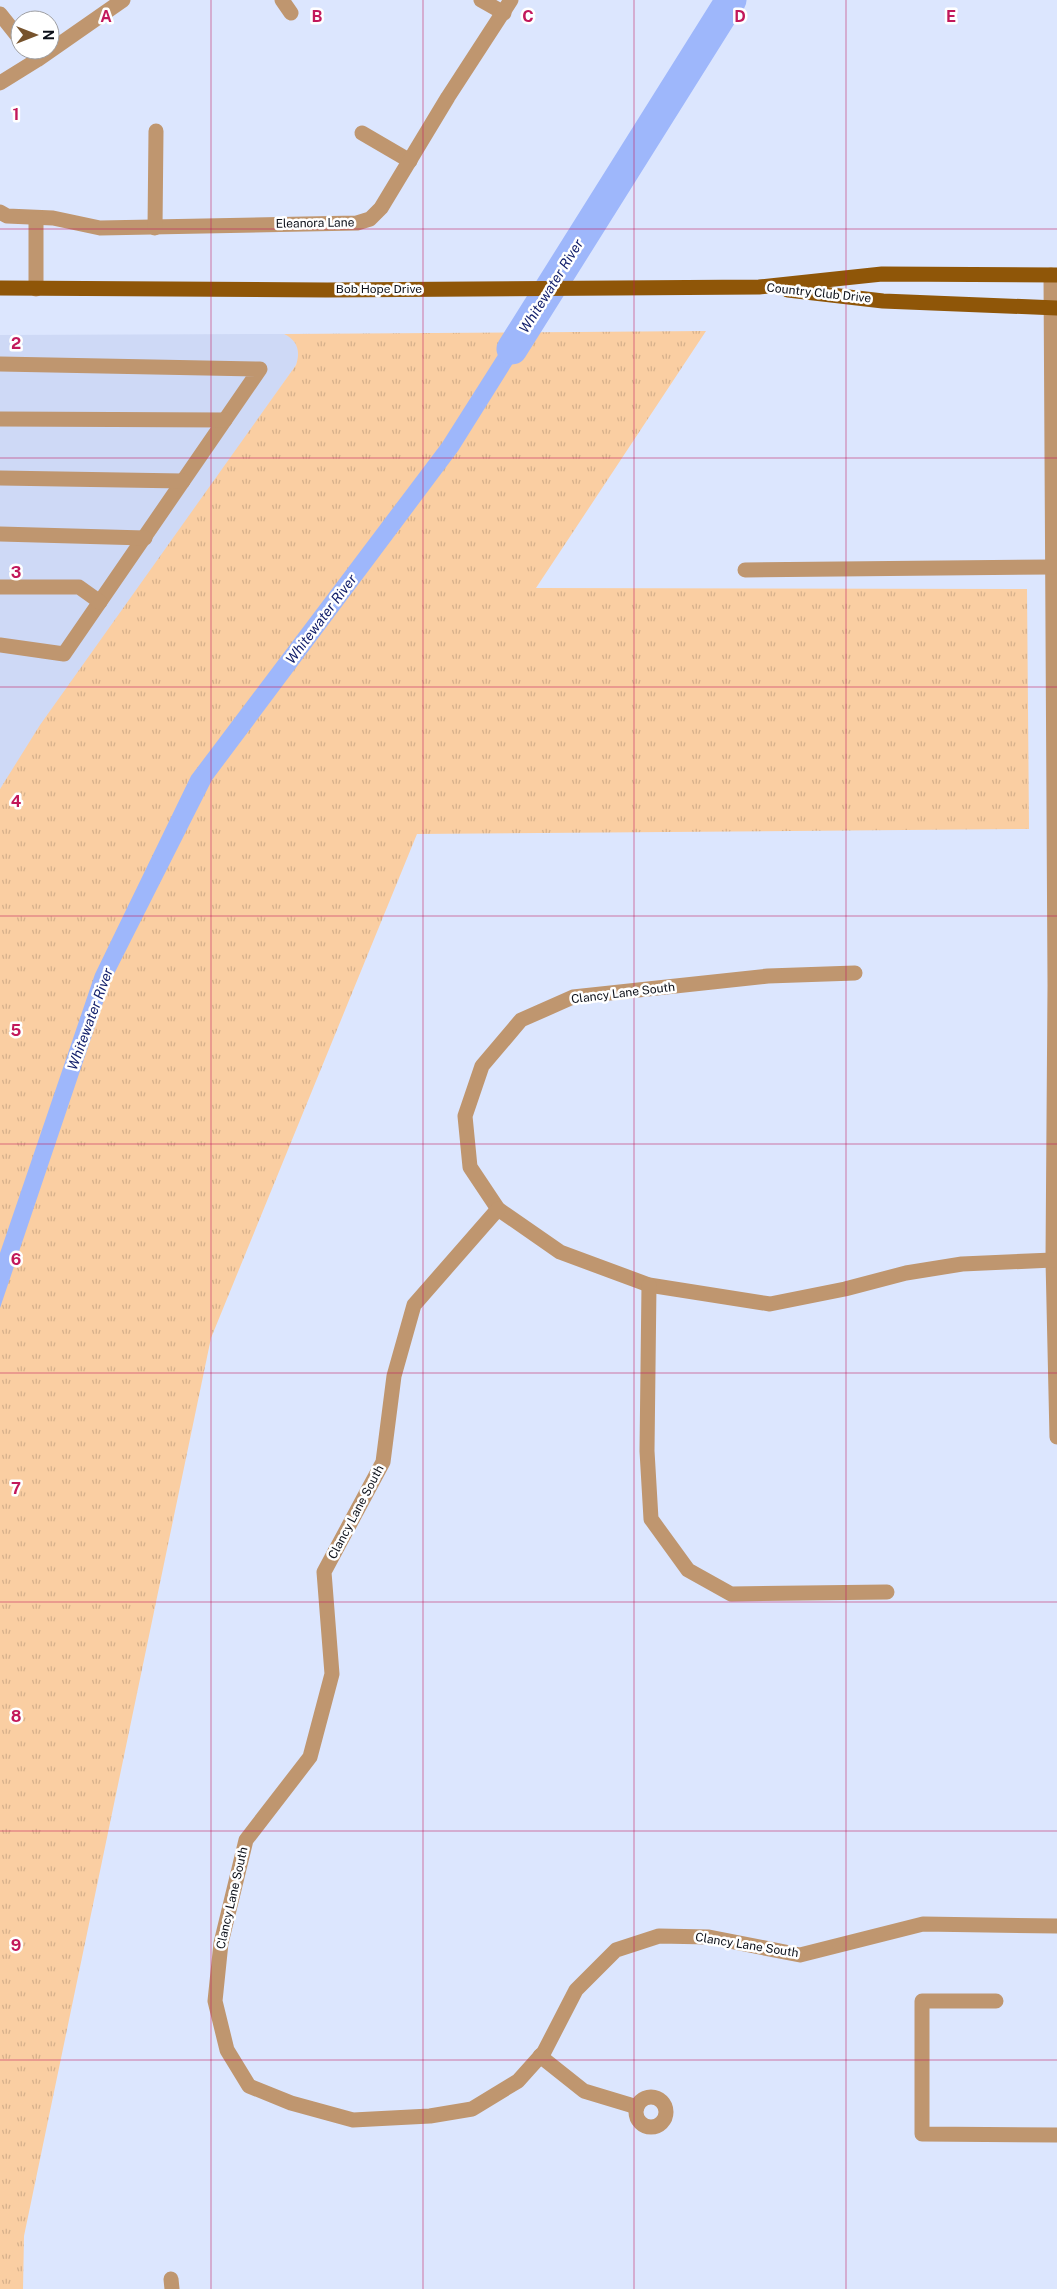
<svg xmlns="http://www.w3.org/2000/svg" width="1057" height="2289" font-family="'Public Sans',sans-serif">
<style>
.built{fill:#ced9f6}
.grass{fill:url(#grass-tufts)}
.water{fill:#9eb7fb}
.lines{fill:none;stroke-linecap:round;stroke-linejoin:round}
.river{stroke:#9eb7fb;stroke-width:31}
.minor{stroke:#bf966f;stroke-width:15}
.major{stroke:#8f5608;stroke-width:15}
.grid{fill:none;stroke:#c2185b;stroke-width:1;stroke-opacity:0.55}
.labels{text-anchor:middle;stroke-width:5;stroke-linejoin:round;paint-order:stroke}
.street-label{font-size:12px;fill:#0c1019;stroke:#fff}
.water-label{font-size:14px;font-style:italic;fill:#13206c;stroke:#fff}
.grid-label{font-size:16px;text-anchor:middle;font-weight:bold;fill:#c2185b;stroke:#fff;stroke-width:5;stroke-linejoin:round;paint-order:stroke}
</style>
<defs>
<pattern id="grass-tufts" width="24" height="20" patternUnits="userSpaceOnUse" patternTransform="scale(1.25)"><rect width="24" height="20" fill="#facea2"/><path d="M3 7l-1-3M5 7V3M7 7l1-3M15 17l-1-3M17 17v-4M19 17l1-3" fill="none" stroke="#d5b08b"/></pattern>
</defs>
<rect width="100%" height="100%" fill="#dce6fe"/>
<path class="built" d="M284 334 292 338 298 347 299 357 296 365 0 789V335Z"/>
<path class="grass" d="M706 331 536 588 1027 589 1029 829 417 834 211 1338 24 2236 23 2289H0V789L40 725 296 365C301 351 297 340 284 334Z"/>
<path class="water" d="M525 312H545L458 451 212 780 110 982 0 1308V1253L95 974 191 776 442 443Z"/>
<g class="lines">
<path class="river" d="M512 349 731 0"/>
<g class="minor">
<path d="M282 0 291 13"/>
<path d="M481 0 504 13"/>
<path d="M0 14 20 39"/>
<path d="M0 83 37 60 123 0"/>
<path d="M362 133 410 161"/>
<path d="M0 212 7 216 53 218 100 228 357 223 370 219 381 208 448 97 511 0"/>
<path d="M155 228 156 131"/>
<path d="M1051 275 1055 985 1053 1260 1057 1437"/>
<path d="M36 289V219"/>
<path d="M0 364 260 369 64 654 0 645"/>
<path d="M0 419 225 420"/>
<path d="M0 478 183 481"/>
<path d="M0 534 145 538"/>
<path d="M745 570 1052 567"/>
<path d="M0 587H79L100 602"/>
<path d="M855 973 768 976 573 997 521 1020 482 1066 465 1116 470 1167 498 1209 560 1252 649 1285 770 1304 845 1289 906 1273 962 1264 1053 1260"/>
<path d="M498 1209 414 1305 394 1376 383 1462 324 1572 332 1674 310 1757 246 1840 221 1943 215 2001 227 2050 249 2086 291 2103 353 2120 430 2116 472 2109 518 2081 544 2052 576 1990 616 1950 659 1936 709 1937 800 1955 923 1924 1057 1926"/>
<path d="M649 1285 647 1451 651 1519 688 1570 731 1594 887 1592"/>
<path d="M996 2001H922V2134L1057 2135"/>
<path d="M540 2056 584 2091 637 2107"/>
<circle cx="651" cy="2112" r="15"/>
<path d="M171 2279 172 2289"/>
</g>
<g class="major">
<path d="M0 288 327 290 759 287 882 274 1057 275"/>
<path d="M788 290 883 301 1057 308"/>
</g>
</g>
<path class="grid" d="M211 0V2289M423 0V2289M634 0V2289M846 0V2289M0 229H1057M0 458H1057M0 687H1057M0 916H1057M0 1144H1057M0 1373H1057M0 1602H1057M0 1831H1057M0 2060H1057"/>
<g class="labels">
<g class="street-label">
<text transform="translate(315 223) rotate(-1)" y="4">Eleanora Lane</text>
<text x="379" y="293">Bob Hope Drive</text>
<text transform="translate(819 293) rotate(6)" y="4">Country Club Drive</text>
<text transform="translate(623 993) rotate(-7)" y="4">Clancy Lane South</text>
<text transform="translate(356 1512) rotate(-62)" y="4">Clancy Lane South</text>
<text transform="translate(232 1898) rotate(-77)" y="4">Clancy Lane South</text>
<text transform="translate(747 1945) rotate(9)" y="4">Clancy Lane South</text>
</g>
<g class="water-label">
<text transform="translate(551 286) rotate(-58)" y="5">Whitewater River</text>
<text transform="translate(321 619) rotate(-53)" y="5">Whitewater River</text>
<text transform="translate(90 1019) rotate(-70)" y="5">Whitewater River</text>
</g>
</g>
<g class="grid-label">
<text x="106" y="22">A</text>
<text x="317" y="22">B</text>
<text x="528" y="22">C</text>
<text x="740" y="22">D</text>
<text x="951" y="22">E</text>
<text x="16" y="120">1</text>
<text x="16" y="349">2</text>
<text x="16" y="578">3</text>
<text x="16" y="807">4</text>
<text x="16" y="1036">5</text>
<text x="16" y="1265">6</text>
<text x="16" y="1494">7</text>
<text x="16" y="1722">8</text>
<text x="16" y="1951">9</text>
</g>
<g transform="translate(35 35) rotate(90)"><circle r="24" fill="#ffffff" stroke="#9e9fa3"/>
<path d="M0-4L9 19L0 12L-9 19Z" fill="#77532d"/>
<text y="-8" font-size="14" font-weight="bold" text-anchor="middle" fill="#0c1019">N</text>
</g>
</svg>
